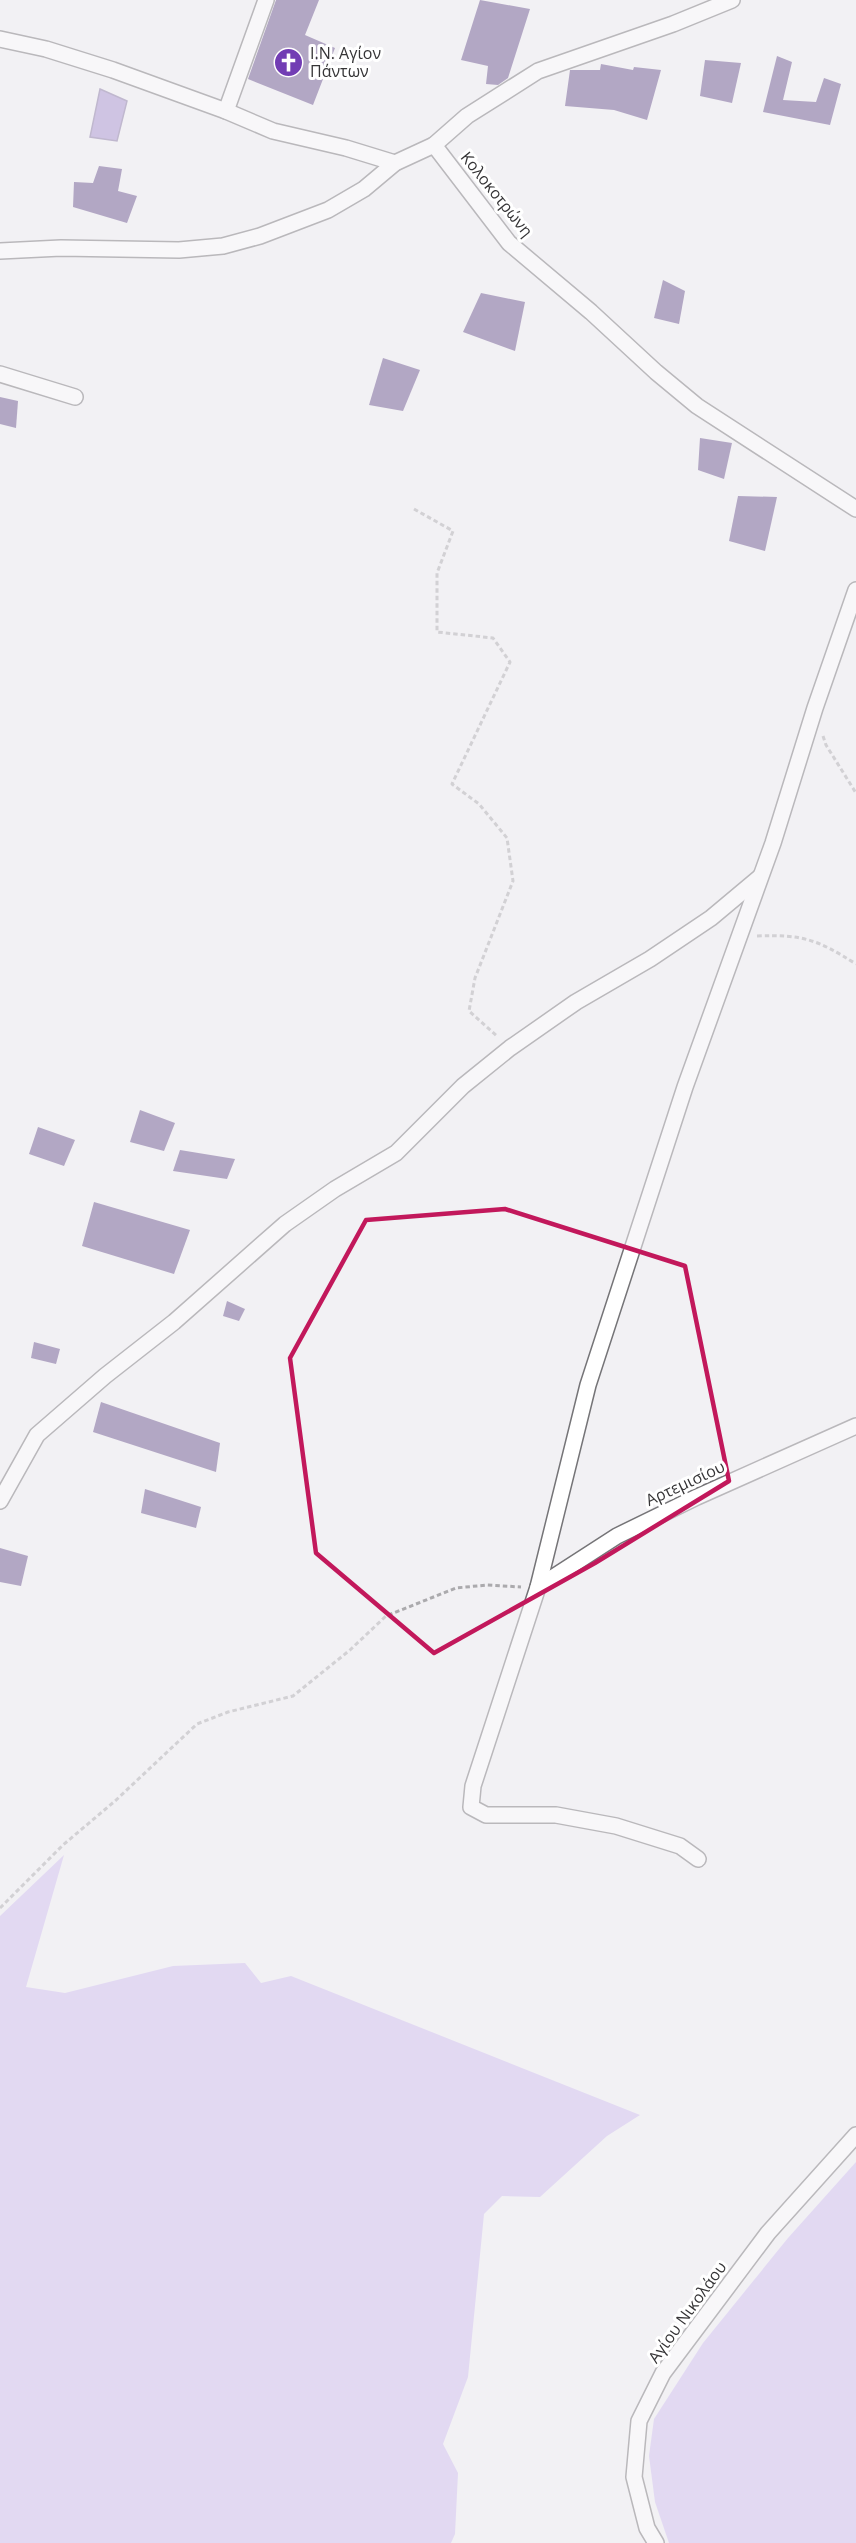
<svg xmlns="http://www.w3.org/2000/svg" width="856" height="2543" font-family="'Open Sans',sans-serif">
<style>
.green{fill:#cebdf0}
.water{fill:#a58ecf;stroke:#8373a1;stroke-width:1.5}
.building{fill:#654e8a}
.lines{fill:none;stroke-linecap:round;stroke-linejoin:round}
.street-casing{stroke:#757477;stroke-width:18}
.path{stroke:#abaaad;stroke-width:3;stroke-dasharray:4.5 3;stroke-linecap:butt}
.street{stroke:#fff;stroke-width:15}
.marked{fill:none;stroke:#c2185b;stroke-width:4.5;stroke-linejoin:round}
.labels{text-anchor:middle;stroke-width:6;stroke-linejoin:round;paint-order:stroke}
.poi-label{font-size:16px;fill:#353436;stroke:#fff;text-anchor:start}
.street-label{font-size:16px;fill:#353436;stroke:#fff}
</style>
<rect width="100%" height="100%" fill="#f2f1f4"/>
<g class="green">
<path d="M64 1855 26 1987 65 1993 173 1966 245 1963 261 1983 291 1976 640 2115 607 2136 540 2197 502 2196 484 2214 468 2377 443 2444 458 2473 455 2534 451 2543H0V1916Z"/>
<path d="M856 2162V2543H669L655 2502 649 2456 654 2419 703 2343 788 2238Z"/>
</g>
<path class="water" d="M100 89 127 101 117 141 90 137Z"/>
<g class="building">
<path d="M276 0H319L305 35 335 48 313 105 248 79Z"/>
<path d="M480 0 530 9 508 78 498 85 486 84 488 66 461 60Z"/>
<path d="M777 56 792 62 783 100 816 102 824 78 841 84 830 125 763 112Z"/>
<path d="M705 60 741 63 732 103 700 96Z"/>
<path d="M601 64 633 70 634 67 661 70 647 120 614 110 565 106 570 70H600Z"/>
<path d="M99 166 122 169 118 191 137 196 127 223 73 207 74 182 93 183Z"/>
<path d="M663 280 685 291 679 324 654 318Z"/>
<path d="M481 293 525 302 515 351 463 332Z"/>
<path d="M383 358 420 370 403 411 369 405Z"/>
<path d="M0 397 18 401 16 428 0 424Z"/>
<path d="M700 438 732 443 724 479 698 470Z"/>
<path d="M738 496 777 497 765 551 729 541Z"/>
<path d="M140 1110 175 1123 164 1151 130 1142Z"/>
<path d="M38 1127 75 1140 64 1166 29 1154Z"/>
<path d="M180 1150 235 1159 227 1179 173 1171Z"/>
<path d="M94 1202 190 1230 174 1274 82 1246Z"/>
<path d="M227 1301 245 1309 239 1321 223 1316Z"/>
<path d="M34 1342 60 1349 56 1364 31 1358Z"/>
<path d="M101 1402 220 1443 216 1472 93 1432Z"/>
<path d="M145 1489 201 1507 196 1528 141 1513Z"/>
<path d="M0 1548 28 1556 21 1586 0 1582Z"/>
</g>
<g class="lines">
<defs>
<g id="street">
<path d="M732 0 673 24 538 71 467 116 434 145 509 243 591 312 656 372 697 406 856 509"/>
<path d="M0 39 46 49 113 70 226 111 273 131 346 148 395 163"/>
<path d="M226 111 266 0"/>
<path d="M0 251 61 248 179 250 223 246 260 236 328 210 364 189 395 163 434 145"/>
<path d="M0 374 75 397"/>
<path d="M0 1501 37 1435 105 1376 174 1322 285 1224 335 1189 396 1153 463 1086 510 1048 576 1002 650 959 711 918 760 877"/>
<path d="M538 1587 617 1536 697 1497 856 1426"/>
<path d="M698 1859 680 1846 616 1826 556 1815H486L471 1807 473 1786 538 1587 588 1385 685 1087 773 843 815 708 856 590"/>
<path d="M656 2543 647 2528 634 2477 639 2421 663 2373 768 2233 856 2135"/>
</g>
</defs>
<use href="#street" class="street-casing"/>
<g class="path">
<path d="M414 509 453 531 437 573V632L493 638 510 662 452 784 479 804 507 838 513 881 475 978 469 1011 498 1037"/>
<path d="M823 736 826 745 856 793"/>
<path d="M757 936C803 934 818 940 856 964"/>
<path d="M0 1908 63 1845 115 1801 197 1724 228 1712 293 1696 350 1650 386 1616 456 1588 487 1585 521 1587"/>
</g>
<use href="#street" class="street"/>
</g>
<path d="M0 0H856V2543H0ZM505 1209 685 1266 729 1481 595 1563 434 1653 316 1553 290 1358 366 1220Z" fill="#f2f1f4" fill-opacity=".55" fill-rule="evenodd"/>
<path class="marked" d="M505 1209 685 1266 729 1481 595 1563 434 1653 316 1553 290 1358 366 1220Z"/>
<defs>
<symbol id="church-disc" viewBox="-11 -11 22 22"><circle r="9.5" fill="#723db4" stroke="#fff"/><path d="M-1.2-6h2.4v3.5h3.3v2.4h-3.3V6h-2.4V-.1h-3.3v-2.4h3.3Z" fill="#fff"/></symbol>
</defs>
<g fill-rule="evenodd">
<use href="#church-disc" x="272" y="46" width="33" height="33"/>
</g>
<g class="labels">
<g class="poi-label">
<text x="310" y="59">Ι.Ν. Αγίον<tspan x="310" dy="18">Πάντων</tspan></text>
</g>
<g class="street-label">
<text transform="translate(497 194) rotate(51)" y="6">Κολοκοτρώνη</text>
<text transform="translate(685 1483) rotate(-25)" y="6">Αρτεμισίου</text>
<text transform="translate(687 2312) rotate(-54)" y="6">Αγίου Νικολάου</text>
</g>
</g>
</svg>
